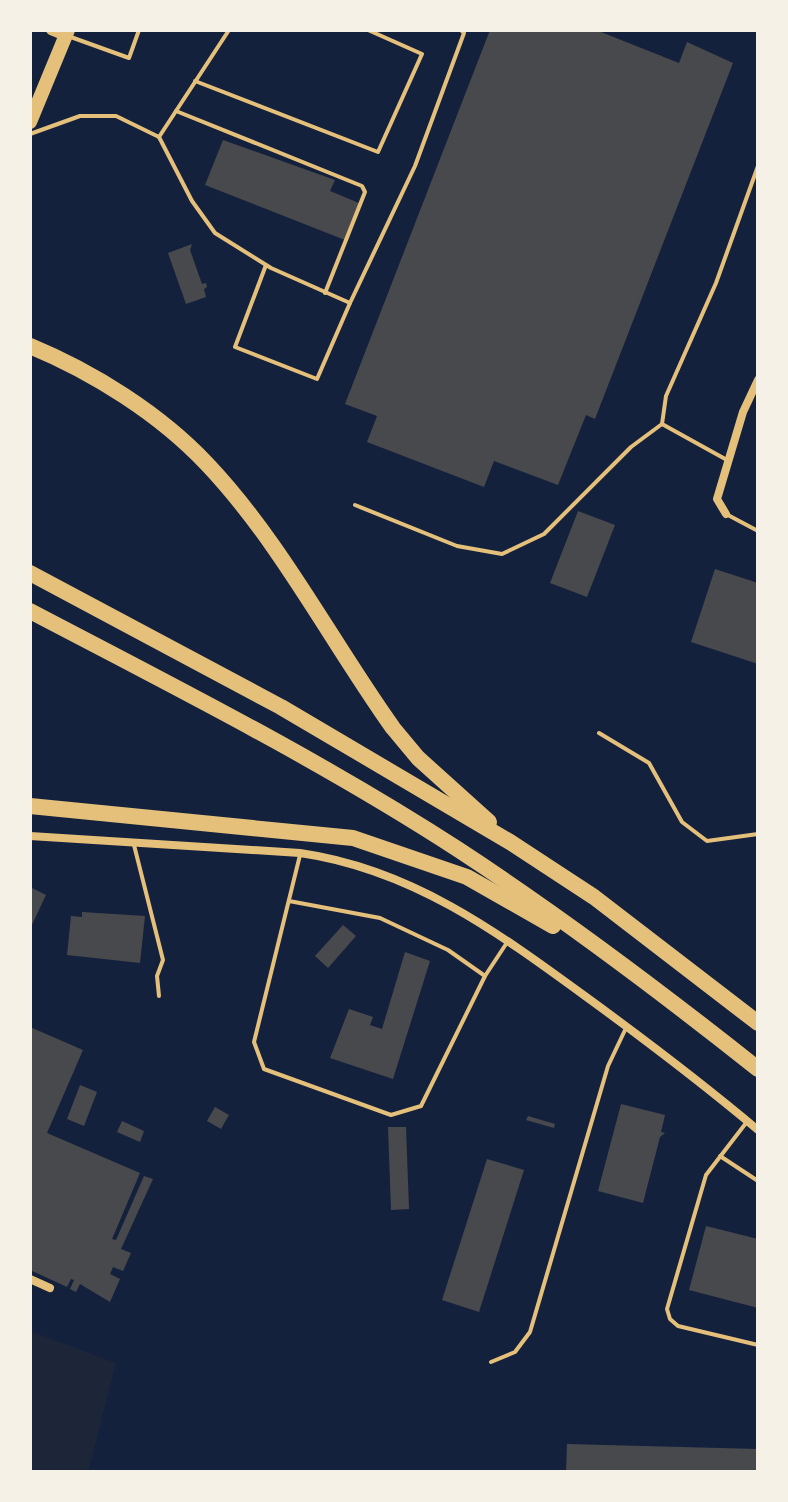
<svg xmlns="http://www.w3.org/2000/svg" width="788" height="1502" font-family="'Exo 2',sans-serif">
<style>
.green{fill:#1d2539}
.building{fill:#48494c}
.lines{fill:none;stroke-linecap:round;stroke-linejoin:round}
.service{stroke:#e5c07b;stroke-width:4}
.minor{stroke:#e5c07b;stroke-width:8}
.tertiary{stroke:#e5c07b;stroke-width:10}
.primary{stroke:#e5c07b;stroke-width:14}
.motorway{stroke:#e5c07b;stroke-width:16}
</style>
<rect width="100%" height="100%" fill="#14213d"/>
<path class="green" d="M30 1331 116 1363 88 1472H30Z"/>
<g class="building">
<path d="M490 30H596L679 63 687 42 733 63 595 419 586 415 558 485 494 461 484 487 367 442 377 416 345 404Z"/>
<path d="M223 140 335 180 330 191 359 203 345 240 205 185Z"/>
<path d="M192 244 190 250 202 284 206 283 207 287 204 289 206 297 186 304 168 253Z"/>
<path d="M578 511 615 525 587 597 550 583Z"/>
<path d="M715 569 758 583V664L691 642Z"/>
<path d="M30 887 46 895 30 929Z"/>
<path d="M82 912 145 916 140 963 67 955 71 916 82 917Z"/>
<path d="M343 925 356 936 328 968 315 956Z"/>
<path d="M405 952 430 961 393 1079 330 1058 349 1009 373 1017 370 1025 382 1029Z"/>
<path d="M30 1027 83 1050 47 1133 140 1173 112 1239 116 1240 144 1176 153 1179 121 1249 131 1253 123 1271 113 1267 110 1274 120 1279 110 1302 80 1284 76 1292 70 1289 74 1280 71 1279 67 1287 30 1270Z"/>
<path d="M80 1085 97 1092 84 1126 67 1119Z"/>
<path d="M621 1104 665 1115 661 1132 665 1133 660 1137 643 1203 598 1191Z"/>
<path d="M215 1107 229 1115 221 1129 207 1121Z"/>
<path d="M528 1116 555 1124 554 1128 526 1120Z"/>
<path d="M122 1121 144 1131 140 1142 117 1132Z"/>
<path d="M388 1127H406L409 1209 391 1210Z"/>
<path d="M487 1159 524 1170 479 1312 442 1300Z"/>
<path d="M706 1226 758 1239V1308L689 1290Z"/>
<path d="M567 1444 758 1449V1472H566Z"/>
</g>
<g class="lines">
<g class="service">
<path d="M68 36 129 58 139 30"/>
<path d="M195 81 378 152 422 54 368 30"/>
<path d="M176 111 362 186 365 192 325 293"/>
<path d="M30 134 80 116H116L159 137 192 201 215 233 271 268 350 303 415 166 464 33 461 30"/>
<path d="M159 137 229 30"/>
<path d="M266 265 235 347 317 379 350 303"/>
<path d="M727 460 662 424 666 396 716 283 758 166"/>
<path d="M355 505 457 546 502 554 544 534 631 447 662 424"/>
<path d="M726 514 758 531"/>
<path d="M599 733 649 763 682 822 707 841 758 834"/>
<path d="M134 845 163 960 157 976 159 996"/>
<path d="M289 901 380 918 448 950 485 976 421 1106 391 1115 264 1069 254 1042 300 855"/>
<path d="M485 976 508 941"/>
<path d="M746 1123 706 1175 667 1309 670 1319 678 1326 758 1345"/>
<path d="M720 1156 758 1181"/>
<path d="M491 1362 515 1352 530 1332 608 1066 626 1028"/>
</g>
<g class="minor">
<path d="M726 514 717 499 743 412 758 380"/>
<path d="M30 836 300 853C411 869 496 931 585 996 644 1039 702 1083 758 1130"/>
<path d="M30 1279 50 1288"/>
</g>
<path class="tertiary" d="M51 30 66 36"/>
<path class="primary" d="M30 122 68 30"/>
<g class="motorway">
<path d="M30 346C93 372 160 414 207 464 280 541 331 641 393 728L418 758 489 822"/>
<path d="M30 573 281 707 510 842 594 897 758 1023"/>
<path d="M30 611C175 687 322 761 459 850 563 918 661 992 758 1069"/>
<path d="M30 806 353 838 467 877 553 926"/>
</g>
</g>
<rect width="788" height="1502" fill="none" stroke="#f6f1e7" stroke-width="64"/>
</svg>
